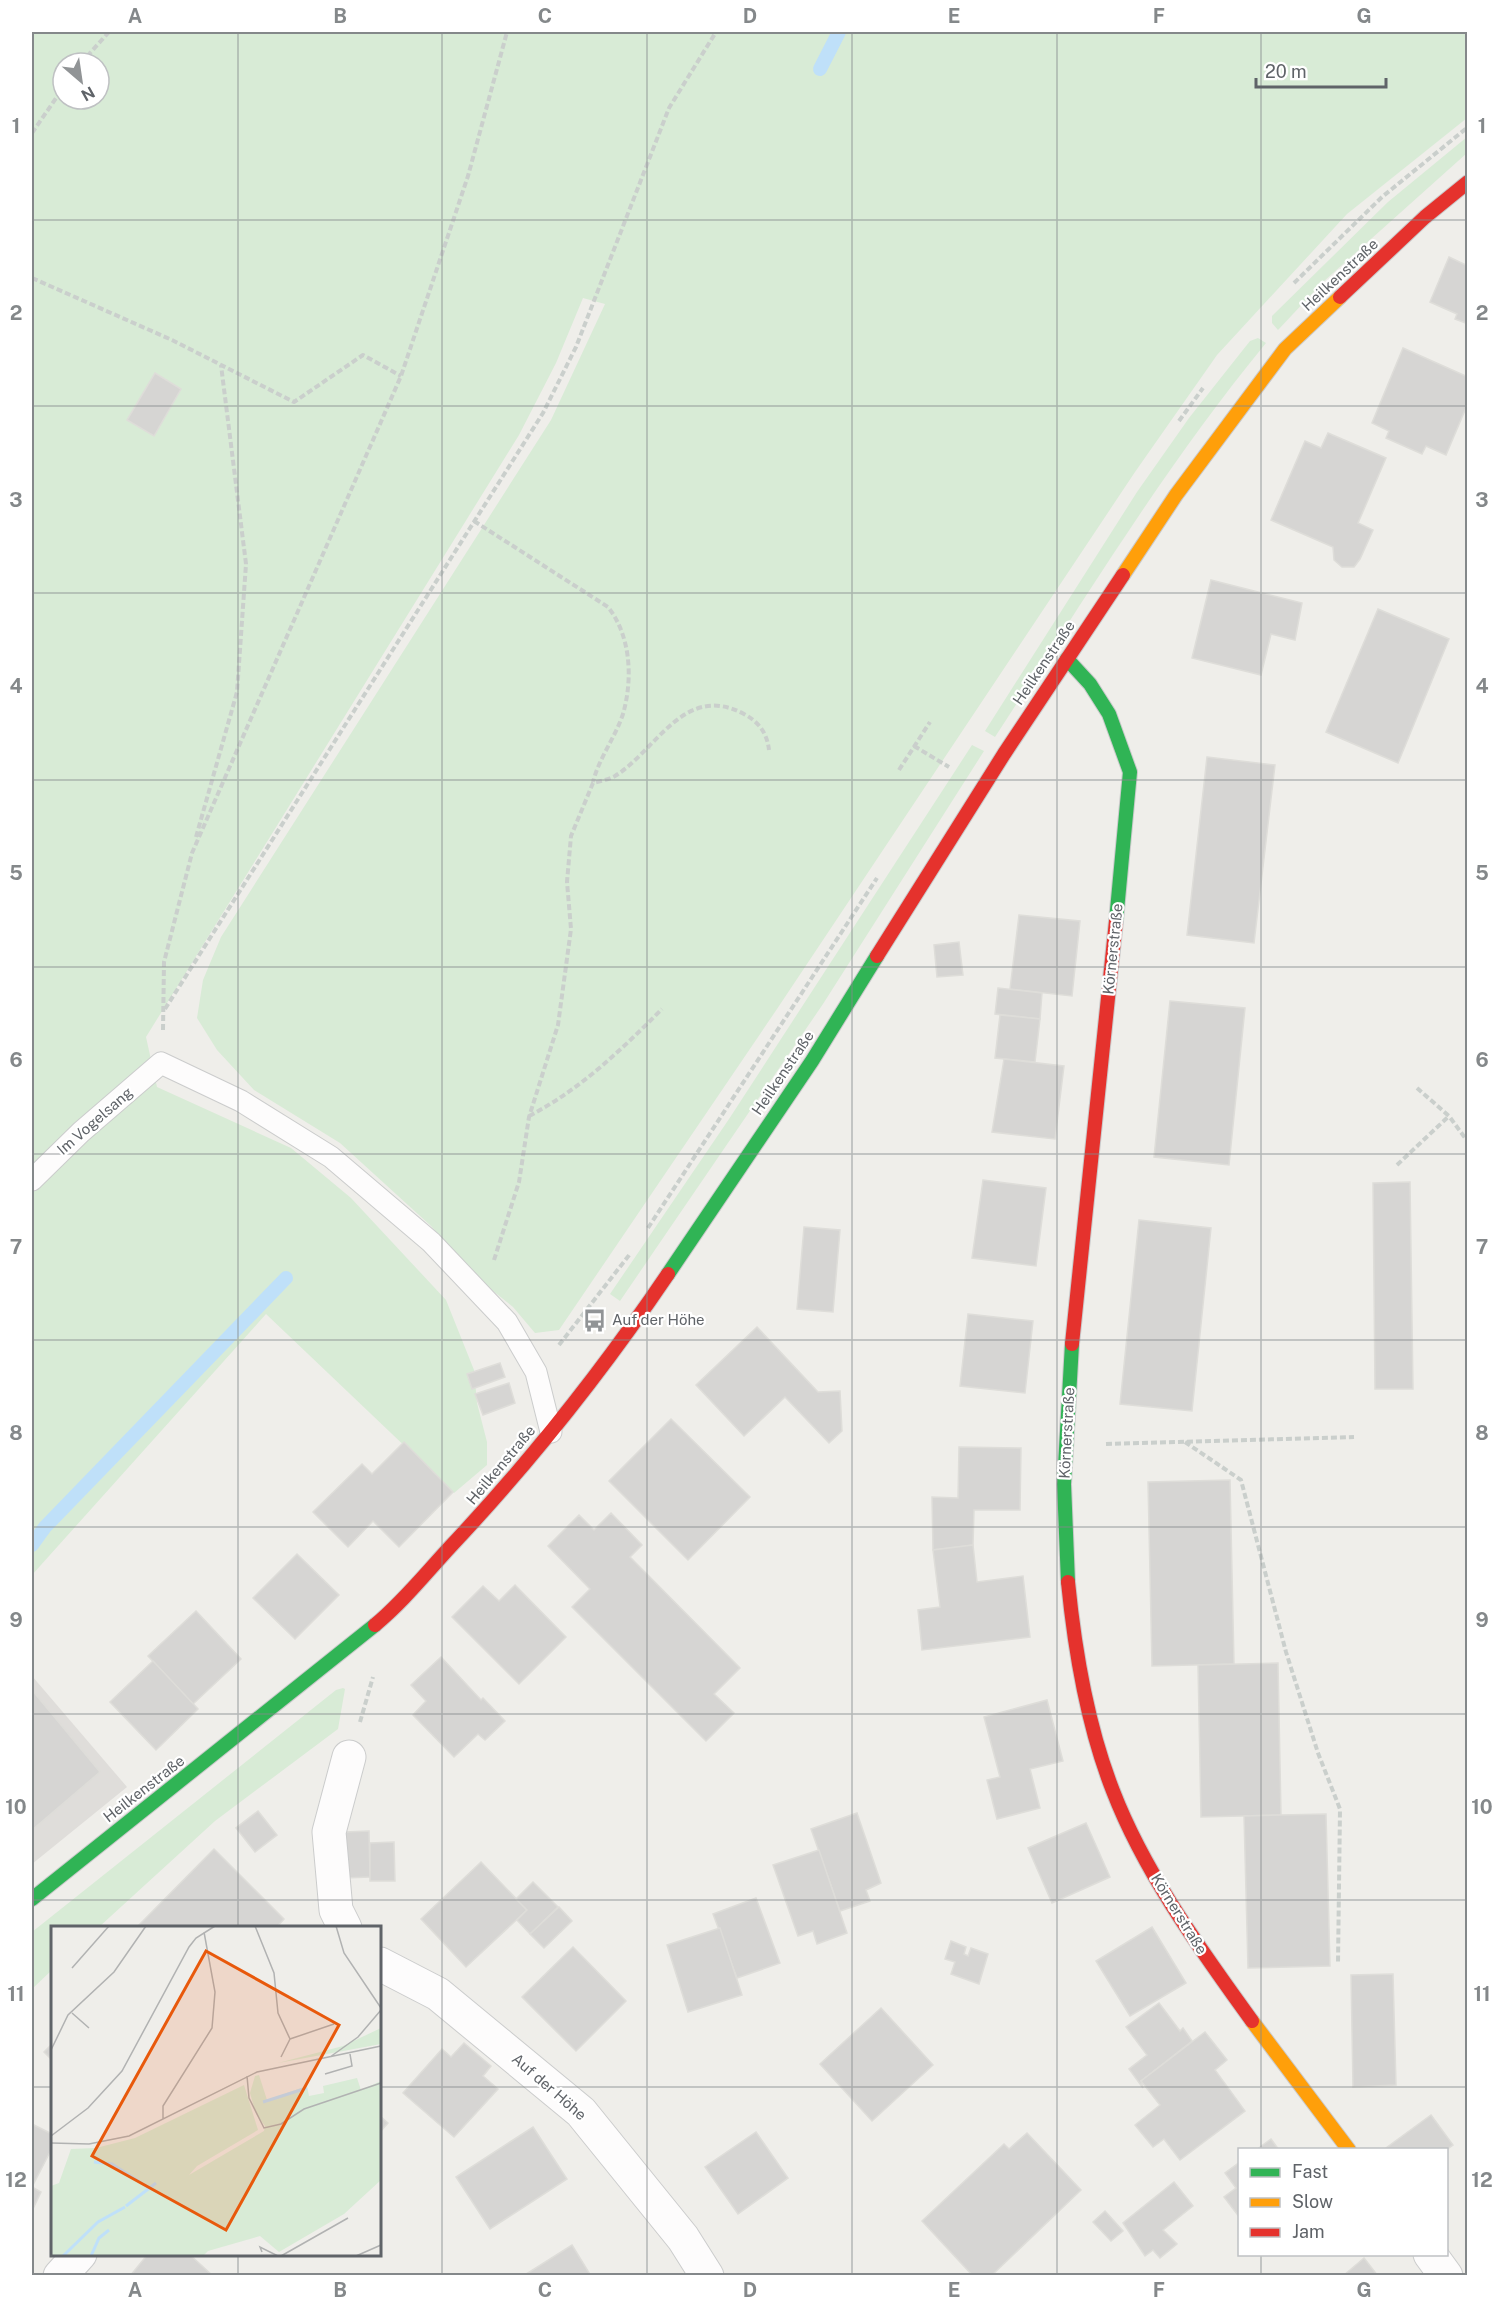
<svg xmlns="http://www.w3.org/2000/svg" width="1499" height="2307" font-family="'Public Sans',sans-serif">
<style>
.industrial{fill:#dfddda}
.green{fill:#d8ebd6;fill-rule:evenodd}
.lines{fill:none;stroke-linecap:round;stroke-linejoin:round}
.stream{stroke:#bfe0f9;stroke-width:14}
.building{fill:#d6d5d3;stroke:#deddd9;stroke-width:1.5}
.lane-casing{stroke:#cbcccc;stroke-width:23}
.street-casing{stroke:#cbcccc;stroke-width:35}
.fast-casing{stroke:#cacacb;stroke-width:16}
.slow-casing{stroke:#cacacb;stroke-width:16}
.jam-casing{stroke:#cacacb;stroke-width:16}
.path{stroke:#cacfcc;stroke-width:4;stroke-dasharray:6 3;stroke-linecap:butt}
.lane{stroke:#fdfcfc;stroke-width:21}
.street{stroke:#fdfcfc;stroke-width:33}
.fast{stroke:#30b455;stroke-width:14}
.slow{stroke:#ff9f0a;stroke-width:14}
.jam{stroke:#e5322d;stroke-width:14}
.grid{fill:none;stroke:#84888a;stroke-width:1.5;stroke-opacity:0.55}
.labels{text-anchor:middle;stroke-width:4.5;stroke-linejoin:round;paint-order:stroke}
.street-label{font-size:15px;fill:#5f6368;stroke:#fff}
.poi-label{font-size:15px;fill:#5f6368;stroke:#fff;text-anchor:start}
.inset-river{fill:none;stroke:#bfe0f9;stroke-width:3}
.inset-road{fill:none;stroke:#b1b2b2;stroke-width:1.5}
.view{fill:#e8590c;fill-opacity:0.15;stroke:#e8590c;stroke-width:3}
.inset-edge{fill:none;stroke:#5f6368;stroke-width:3}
.neatline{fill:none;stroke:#84888a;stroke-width:2}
.grid-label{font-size:20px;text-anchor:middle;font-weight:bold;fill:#84888a}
</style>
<rect width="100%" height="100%" fill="#efeeea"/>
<path class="industrial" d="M32 1676 127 1787 32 1864Z"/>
<g class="green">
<path d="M32 32H1467V118L1347 214 1217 355 1135 472 777 1009 559 1330 535 1333 513 1307 478 1279 431 1226 340 1143 254 1090 217 1050 197 1018 203 980 221 937 551 420 605 304 583 298 556 363 519 435 146 1037 157 1087 291 1148 351 1198 446 1300 474 1370 477 1403 487 1442V1465L454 1493 266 1314 32 1575ZM63 63H99V99H63Z"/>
<path d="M1467 137V153L1323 282 1278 330 1272 323V316L1388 202Z"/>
<path d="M1258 338 1266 343C1165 466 1082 603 995 737L985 731 1137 492 1189 418 1250 341Z"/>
<path d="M972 745 984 751 823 1004 620 1301 610 1294 729 1119Z"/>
<path d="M343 1688 345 1689 338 1729 215 1821 99 1927 52 1928V1970L32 1989V1932L336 1690Z"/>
</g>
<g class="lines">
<g class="stream">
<path d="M820 69 839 32"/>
<path d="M32 1545 45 1527 286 1278"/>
</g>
</g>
<g class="building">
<path d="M1449 257 1468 266V324L1455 319 1457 314 1430 302Z"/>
<path d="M1403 348 1468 377V403L1446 455 1426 446 1422 454 1386 438 1389 431 1372 423Z"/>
<path d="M155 373 181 389 154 436 127 420Z"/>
<path d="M1328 433 1386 458 1358 523 1373 530 1360 559 1354 567H1342L1334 560 1333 547 1271 520 1305 441 1321 448Z"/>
<path d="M1211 580 1302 603 1295 640 1271 634 1261 675 1192 658Z"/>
<path d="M1378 609 1449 639 1398 763 1326 732Z"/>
<path d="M1207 757 1275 765 1254 943 1187 935Z"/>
<path d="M1019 915 1080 921 1072 996 1010 989Z"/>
<path d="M959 942 963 975 937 977 934 945Z"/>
<path d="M998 988 1042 993 1040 1019 995 1014Z"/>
<path d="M1170 1001 1245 1008 1229 1165 1154 1157Z"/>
<path d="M1000 1015 1040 1019 1035 1062 995 1058Z"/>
<path d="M1004 1059 1064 1066 1055 1139 992 1132Z"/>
<path d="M983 1180 1046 1188 1036 1266 972 1258Z"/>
<path d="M1410 1182 1413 1389H1375L1373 1183Z"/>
<path d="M1139 1220 1211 1228 1192 1411 1120 1404Z"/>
<path d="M804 1227 840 1230 833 1312 797 1309Z"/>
<path d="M968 1314 1033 1321 1025 1393 960 1386Z"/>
<path d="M757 1327 818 1392 840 1391 842 1431 829 1443 785 1397 744 1436 696 1385Z"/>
<path d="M500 1363 505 1377 472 1389 467 1374Z"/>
<path d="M509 1383 515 1403 483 1415 475 1394Z"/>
<path d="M671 1419 750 1497 688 1560 609 1481Z"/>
<path d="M404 1442 453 1492 399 1547 373 1521 348 1547 313 1512 362 1464 372 1474Z"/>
<path d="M959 1447 1021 1448 1020 1510H974L973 1545 933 1550 932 1497 958 1498Z"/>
<path d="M1230 1480 1234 1664 1152 1666 1148 1482Z"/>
<path d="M611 1513 642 1545 630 1557 740 1668 714 1694 734 1713 706 1741 572 1607 590 1589 548 1546 579 1515 594 1530Z"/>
<path d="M973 1545 977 1582 1023 1576 1030 1637 922 1650 918 1610 940 1607 933 1550Z"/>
<path d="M297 1554 339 1595 295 1639 253 1598Z"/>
<path d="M515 1585 566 1637 519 1684 452 1617 483 1586 499 1601Z"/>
<path d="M196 1611 241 1659 193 1704 148 1656Z"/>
<path d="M441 1657 481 1700 483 1698 505 1721 485 1740 478 1734 454 1757 413 1715 426 1701 411 1685Z"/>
<path d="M153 1661 198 1709 156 1750 110 1702Z"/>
<path d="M1278 1663 1281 1815 1201 1817 1198 1665Z"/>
<path d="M32 1690 100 1772 32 1830Z"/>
<path d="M1047 1700 1063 1761 1030 1769 1040 1808 997 1819 987 1780 1000 1777 984 1717Z"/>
<path d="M258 1811 277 1835 255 1852 236 1828Z"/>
<path d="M857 1813 881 1883 866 1890 870 1901 840 1911 811 1829Z"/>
<path d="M1326 1814 1330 1966 1248 1968 1244 1816Z"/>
<path d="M1086 1823 1110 1877 1052 1903 1028 1848Z"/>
<path d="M369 1831 370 1877 345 1878V1832Z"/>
<path d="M394 1842 395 1881H370V1843Z"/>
<path d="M214 1849 284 1919 276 1928H136Z"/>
<path d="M819 1850 847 1933 817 1944 813 1931 798 1936 773 1865Z"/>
<path d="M481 1862 527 1910 466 1967 421 1919Z"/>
<path d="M533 1882 558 1907 530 1934 517 1920 527 1910 516 1899Z"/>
<path d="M756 1898 780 1963 737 1978 713 1914Z"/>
<path d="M559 1907 572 1921 544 1948 530 1934Z"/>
<path d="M1152 1927 1186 1983 1130 2016 1096 1961Z"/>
<path d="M720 1928 742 1995 688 2012 667 1945Z"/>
<path d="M951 1941 966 1947 964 1954 968 1956 971 1948 988 1954 979 1984 951 1974 955 1962 945 1959Z"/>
<path d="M573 1947 626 2001 576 2051 522 1997Z"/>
<path d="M1393 1974 1396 2085 1353 2087 1351 1975Z"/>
<path d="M1159 2003 1180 2031 1183 2028 1192 2041 1141 2081 1143 2088 1129 2069 1147 2055 1126 2027Z"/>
<path d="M881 2008 933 2065 872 2121 820 2064Z"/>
<path d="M1205 2032 1227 2060 1215 2070 1245 2111 1180 2160 1164 2139 1153 2147 1135 2125 1160 2105 1141 2081Z"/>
<path d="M464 2043 491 2066 483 2076 498 2089 454 2137 403 2093 442 2049 451 2057Z"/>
<path d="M52 2044V2060L44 2052Z"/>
<path d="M1431 2115 1453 2145 1446 2150H1387L1386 2148Z"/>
<path d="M380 2116 388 2123 380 2132Z"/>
<path d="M32 2124 52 2134V2148L32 2187 41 2192 32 2211Z"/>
<path d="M533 2127 567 2179 490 2229 456 2177Z"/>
<path d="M756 2132 788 2178 738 2214 705 2167Z"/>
<path d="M1027 2133 1081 2190 991 2276H973L922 2221 1004 2144 1009 2149Z"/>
<path d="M1271 2139 1279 2150H1256Z"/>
<path d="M1240 2162V2218L1224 2197 1236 2188 1225 2173Z"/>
<path d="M1174 2182 1193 2206 1163 2230 1177 2244 1160 2258 1153 2250 1145 2256 1123 2223Z"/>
<path d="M1105 2211 1123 2231 1111 2241 1093 2222Z"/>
<path d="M572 2245 591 2276H523Z"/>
<path d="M148 2254H189L213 2276H130Z"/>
<path d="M1364 2258 1378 2276H1343Z"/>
</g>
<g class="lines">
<defs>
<path id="lane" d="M32 1180 81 1132 161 1063 241 1101 331 1157 431 1242 507 1322 536 1372 551 1432"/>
<g id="street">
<path d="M345 1928 336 1910 329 1832 349 1757"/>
<path d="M380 1964 438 1994 581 2112 683 2238 707 2276"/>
<path d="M1430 2254 1446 2276"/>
<path d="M60 2276 80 2254"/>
</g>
<g id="fast">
<path d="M1067 659 1090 684 1109 714 1130 772 1116 921"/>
<path d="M668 1274 812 1061 877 956"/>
<path d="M1068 1582 1064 1484 1072 1344"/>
<path d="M32 1899 375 1625"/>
</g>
<g id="slow">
<path d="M1123 575 1176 495 1285 349 1340 297"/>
<path d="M1252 2021 1349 2150"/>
</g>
<g id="jam">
<path d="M1340 297 1425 217 1468 182"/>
<path d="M877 956 1004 754 1123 575"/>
<path d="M1072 1344 1116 921"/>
<path d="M1068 1582C1075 1653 1087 1725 1113 1791 1145 1874 1201 1950 1252 2021"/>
<path d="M375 1625C403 1602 426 1573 451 1546 530 1462 603 1370 668 1274"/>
</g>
</defs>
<use href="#lane" class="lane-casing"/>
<use href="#street" class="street-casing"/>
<use href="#fast" class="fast-casing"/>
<use href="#slow" class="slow-casing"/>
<use href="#jam" class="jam-casing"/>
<g class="path">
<path d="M81 63 109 32"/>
<path d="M32 133 63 88"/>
<path d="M32 278 172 340 294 402 363 355 401 376"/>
<path d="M1294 283 1382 197 1468 127"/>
<path d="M1179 421 1203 388"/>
<path d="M474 521 608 607C631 636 633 679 623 714 615 738 599 758 593 782"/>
<path d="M914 746 949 767"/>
<path d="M899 770 930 722"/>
<path d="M196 837 237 692 246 564 221 365"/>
<path d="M165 1009 543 413 576 347 669 108 716 32"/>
<path d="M163 1030 164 962 192 853 401 376 468 176 507 32"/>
<path d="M1417 1088 1449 1116 1468 1142"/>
<path d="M529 1116C581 1089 621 1050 662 1009"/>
<path d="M1397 1165 1449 1116"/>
<path d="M648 1228 877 878"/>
<path d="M494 1260 519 1182 529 1117 558 1025 571 929 567 882 571 836 593 783C600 781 608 780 615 776 657 750 684 682 744 714 759 722 767 733 769 750"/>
<path d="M559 1345 630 1254"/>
<path d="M1185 1442 1241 1480 1286 1652 1318 1753 1340 1809 1338 1963"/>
<path d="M1106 1444 1354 1437"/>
<path d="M360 1722 373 1677"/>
</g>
<use href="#lane" class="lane"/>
<use href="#street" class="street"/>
<use href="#fast" class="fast"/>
<use href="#slow" class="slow"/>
<use href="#jam" class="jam"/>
</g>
<path class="grid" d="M238 32V1928M442 32V2276M647 32V2276M852 32V2276M1057 32V2276M1261 32V2150M32 220H1468M32 406H1468M32 593H1468M32 780H1468M32 967H1468M32 1154H1468M32 1340H1468M32 1527H1468M32 1714H1468M32 1900H1468M32 2087H52M380 2087H1468M238 2254V2276M1261 2254V2276"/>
<defs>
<symbol id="bus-bare" viewBox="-9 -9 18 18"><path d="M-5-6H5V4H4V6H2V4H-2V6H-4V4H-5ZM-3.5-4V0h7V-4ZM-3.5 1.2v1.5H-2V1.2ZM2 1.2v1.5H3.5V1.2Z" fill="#919496" stroke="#fff" stroke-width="2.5" paint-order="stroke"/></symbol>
</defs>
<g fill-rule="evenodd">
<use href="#bus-bare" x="578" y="1304" width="33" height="33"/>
</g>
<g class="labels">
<g class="street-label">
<text transform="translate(1340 275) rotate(-43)" y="5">Heilkenstraße</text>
<text transform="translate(1044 663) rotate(-56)" y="5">Heilkenstraße</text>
<text transform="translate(1113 949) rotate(-84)" y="5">Körnerstraße</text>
<text transform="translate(783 1073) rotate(-56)" y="5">Heilkenstraße</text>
<text transform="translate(95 1121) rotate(-41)" y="5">Im Vogelsang</text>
<text transform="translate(1067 1433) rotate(-87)" y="5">Körnerstraße</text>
<text transform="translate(501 1465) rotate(-50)" y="5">Heilkenstraße</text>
<text transform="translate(144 1789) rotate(-38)" y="5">Heilkenstraße</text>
<text transform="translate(1179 1914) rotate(58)" y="5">Körnerstraße</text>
<text transform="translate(549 2087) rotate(41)" y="5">Auf der Höhe</text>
</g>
<g class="poi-label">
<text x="612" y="1325">Auf der Höhe</text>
</g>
</g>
<g transform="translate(51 1926)">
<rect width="330" height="330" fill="#efeeea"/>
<path d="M330 102V118L227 137 292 120ZM208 149 216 174 256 160 258 170 273 167 272 160 306 152 310 164 330 155V254L293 288 228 326 209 310 157 325 152 330H0V260L8 257 20 223 45 222 84 212 193 159 207 204 146 240 138 249 213 205 214 200 205 188 199 167 204 150Z" fill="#d8ebd6"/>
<path class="inset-river" d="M212 176 256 162M43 236 61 238 98 262M75 280 105 257M12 330 47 296 74 281M40 330 48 312 58 304"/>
<path class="inset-road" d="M204 0 223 47 227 87 239 113 230 131M285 0 293 27 330 82M21 42 58 0M21 87 38 102M239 113 283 98M0 124 17 89 63 46 95 0M279 131 307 111 330 84M274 148 301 140 299 128M196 150 198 172 213 202 230 198 253 183 330 157M112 193V180L161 102 164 66 153 6M0 210 37 182 71 145 138 21 145 12 164 0M0 217 38 218 78 210 206 146 330 120M211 326 209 321 227 330M230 330 297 292M305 330 330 319"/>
<path class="view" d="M155 25 288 99 175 304 41 230Z"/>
<rect width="330" height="330" class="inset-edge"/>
</g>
<rect width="1499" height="2307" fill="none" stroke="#ffffff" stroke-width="66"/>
<rect x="1238" y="2148" width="210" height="108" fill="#ffffff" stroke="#bfc1c3" stroke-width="1.5"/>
<rect x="1250" y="2168" width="30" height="9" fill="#30b455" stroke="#bfc1c3" stroke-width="1.5"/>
<text x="1292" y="2178" font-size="18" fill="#5f6368">Fast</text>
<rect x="1250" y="2198" width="30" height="9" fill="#ff9f0a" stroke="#bfc1c3" stroke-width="1.5"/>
<text x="1292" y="2208" font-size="18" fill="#5f6368">Slow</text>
<rect x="1250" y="2228" width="30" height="9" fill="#e5322d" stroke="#bfc1c3" stroke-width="1.5"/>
<text x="1292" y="2238" font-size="18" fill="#5f6368">Jam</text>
<g transform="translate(81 81) rotate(151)"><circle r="28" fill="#ffffff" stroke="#bfc1c3" stroke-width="1.5"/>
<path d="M0-4.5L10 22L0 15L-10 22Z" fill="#919496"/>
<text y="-9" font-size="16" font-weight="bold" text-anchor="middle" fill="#5f6368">N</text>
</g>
<path d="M1256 78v9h130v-9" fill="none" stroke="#5f6368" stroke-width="3"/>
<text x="1265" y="78" font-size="18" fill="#5f6368" stroke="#ffffff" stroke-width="4.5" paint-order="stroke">20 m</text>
<rect x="33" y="33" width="1433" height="2241" class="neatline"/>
<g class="grid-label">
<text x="135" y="23">A</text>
<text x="340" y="23">B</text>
<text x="545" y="23">C</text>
<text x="750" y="23">D</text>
<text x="954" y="23">E</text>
<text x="1159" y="23">F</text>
<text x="1364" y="23">G</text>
<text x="16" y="133">1</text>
<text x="1482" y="133">1</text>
<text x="16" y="320">2</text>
<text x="1482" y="320">2</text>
<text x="16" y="507">3</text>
<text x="1482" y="507">3</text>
<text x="16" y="693">4</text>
<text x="1482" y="693">4</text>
<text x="16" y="880">5</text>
<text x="1482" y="880">5</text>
<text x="16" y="1067">6</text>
<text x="1482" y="1067">6</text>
<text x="16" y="1254">7</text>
<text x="1482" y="1254">7</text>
<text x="16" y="1440">8</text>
<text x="1482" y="1440">8</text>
<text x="16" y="1627">9</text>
<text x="1482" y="1627">9</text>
<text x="16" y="1814">10</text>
<text x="1482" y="1814">10</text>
<text x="16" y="2001">11</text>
<text x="1482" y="2001">11</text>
<text x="16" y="2187">12</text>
<text x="1482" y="2187">12</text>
<text x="135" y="2297">A</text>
<text x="340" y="2297">B</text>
<text x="545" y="2297">C</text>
<text x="750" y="2297">D</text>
<text x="954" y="2297">E</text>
<text x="1159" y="2297">F</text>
<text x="1364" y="2297">G</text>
</g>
</svg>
